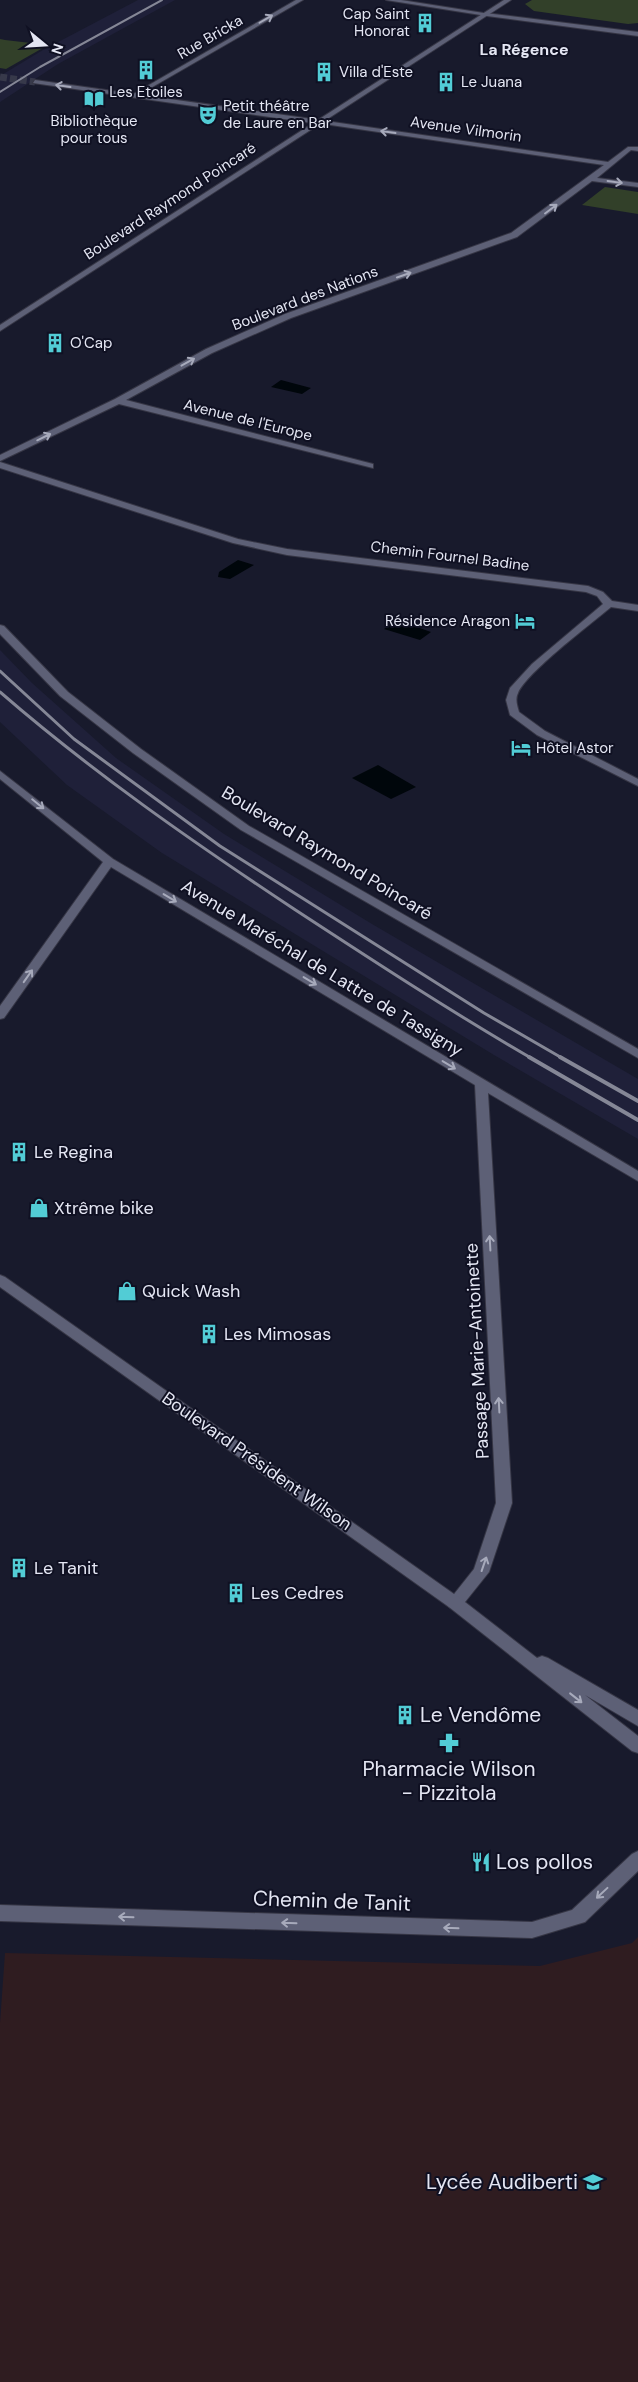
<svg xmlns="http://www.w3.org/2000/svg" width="638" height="2382" font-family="'DM Sans',sans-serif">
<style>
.built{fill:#1f2039}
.education{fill:#2f1c20}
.green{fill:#324029}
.water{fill:#00060b}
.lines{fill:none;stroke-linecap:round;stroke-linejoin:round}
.tertiary-tunnel{stroke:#37394a;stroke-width:7;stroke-dasharray:7 3;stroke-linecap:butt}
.minor-casing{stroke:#363645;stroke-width:2}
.tertiary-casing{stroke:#363645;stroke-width:2}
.secondary-casing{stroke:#363645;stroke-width:2}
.minor{fill:#5d6076;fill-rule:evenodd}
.tertiary{fill:#5d6076;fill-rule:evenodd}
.secondary{fill:#5d6076;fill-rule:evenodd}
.rail-far2{stroke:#858796;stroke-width:2}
.rail-far1{stroke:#858796;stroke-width:3}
.rail{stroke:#858796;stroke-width:4}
.oneway{stroke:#a7aabb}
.labels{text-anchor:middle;stroke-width:4;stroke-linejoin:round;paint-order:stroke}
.far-poi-label{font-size:15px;fill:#e4e6f3;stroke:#0f1022;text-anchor:start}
.far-street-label{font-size:15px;fill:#e4e6f3;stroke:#0f1022}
.far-neighbourhood-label{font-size:16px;font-weight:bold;fill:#e4e6f3;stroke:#0f1022}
.street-label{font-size:18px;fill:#e4e6f3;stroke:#0f1022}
.poi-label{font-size:18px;fill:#e4e6f3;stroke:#0f1022;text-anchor:start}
.near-poi-label{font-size:21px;fill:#e4e6f3;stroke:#0f1022;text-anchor:start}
.near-street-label{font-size:21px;fill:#e4e6f3;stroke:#0f1022}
</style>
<rect width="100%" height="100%" fill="#181a2c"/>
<g class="built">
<path d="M138 0H175L58 64 0 102V76L43 50Z"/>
<path d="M0 650 32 683 116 758 224 834 372 924 638 1079V1139L494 1055 162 853 67 785 0 722Z"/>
</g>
<path class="education" d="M638 1937V2382H0V2023L5 1953 540 1966 632 1943Z"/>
<g class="green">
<path d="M532 0H638V23L628 24 534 11 525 4Z"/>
<path d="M0 39 5 40 48 45 6 69 0 68Z"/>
<path d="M605 187 638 192V214L582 205Z"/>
</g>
<g class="water">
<path d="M281 380 311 388 302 394 271 387Z"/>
<path d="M238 560 254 565 230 579 218 577 219 572Z"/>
<path d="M397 620 431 632 420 640 384 629Z"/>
<path d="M378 765 416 787 391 799 352 778Z"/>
</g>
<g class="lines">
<path class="tertiary-tunnel" d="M0 77 35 82"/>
<defs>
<g id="minor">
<path d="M296 0H303L135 97 130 96Z"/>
<path d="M485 13 638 32V36L487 16Z"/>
<path d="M319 120 608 162 628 147H638V151L631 150 597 178 638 183V187L592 181 517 237 291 318 212 353 126 400 373 464V468L119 404 0 461V455L115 399 206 349 285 314 511 233 604 165 317 123Z"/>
<path d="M0 462 238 539 287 549 588 586 603 592 612 601 638 605V611L611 607C591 624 527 672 518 693 515 699 517 705 519 712L545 731 638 779V786L537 735 510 715 506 700 510 688 532 664 603 604 597 596 586 592 287 555 233 543 0 468Z"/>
<path d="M0 771 113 859 638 1171V1181L488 1093 512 1503 489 1572 461 1607 455 1609 449 1607 447 1603 474 1569 496 1503 475 1085 111 867 4 1018 0 1019V1006L103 862 0 779Z"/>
<path d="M638 1851V1871L585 1922 532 1938 0 1921V1905L532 1922 572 1910 632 1854Z"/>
</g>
<g id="tertiary">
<path d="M386 0H401L490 14 487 16Z"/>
<path d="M35 80 319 120 322 122 319 124 33 83Z"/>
</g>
<g id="secondary">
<path d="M504 0H511L0 331V325Z"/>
<path d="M0 625 4 626 68 692 141 749 249 826 638 1049V1058L241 830 133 753 60 696 0 634Z"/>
<path d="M0 1275 5 1277 461 1599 537 1658 542 1656 548 1658 638 1710V1726L585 1695 638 1736V1753L632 1751 449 1607 0 1287Z"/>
</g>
</defs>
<use href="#minor" class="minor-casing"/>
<use href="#tertiary" class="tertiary-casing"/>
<use href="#secondary" class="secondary-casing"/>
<use href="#minor" class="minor"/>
<use href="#tertiary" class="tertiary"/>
<use href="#secondary" class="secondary"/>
<path class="rail-far2" d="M0 92 40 67 162 0"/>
<g class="rail-far1">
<path d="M0 671 74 739 220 846 484 1013 562 1058"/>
<path d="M0 692C92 772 193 842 294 909 372 960 450 1011 531 1058"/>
</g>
<g class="rail">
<path d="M529 1057 638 1120"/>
<path d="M560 1057 638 1101"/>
</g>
</g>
<defs><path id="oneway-shaft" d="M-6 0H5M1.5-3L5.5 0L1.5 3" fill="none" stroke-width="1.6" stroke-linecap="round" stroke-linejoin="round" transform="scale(1.25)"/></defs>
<g class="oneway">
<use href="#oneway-shaft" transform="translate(266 19) rotate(-30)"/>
<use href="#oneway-shaft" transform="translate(63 86) rotate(-172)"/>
<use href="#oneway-shaft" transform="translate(388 132) rotate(-172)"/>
<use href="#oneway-shaft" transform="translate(615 182) rotate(8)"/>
<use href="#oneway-shaft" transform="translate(551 209) rotate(-37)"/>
<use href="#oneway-shaft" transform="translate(404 275) rotate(-19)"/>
<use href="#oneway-shaft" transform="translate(188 362) rotate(-29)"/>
<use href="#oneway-shaft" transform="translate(44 437) rotate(-26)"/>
<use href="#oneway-shaft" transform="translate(38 804) rotate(39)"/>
<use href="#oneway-shaft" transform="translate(170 898) rotate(31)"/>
<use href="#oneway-shaft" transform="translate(28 976) rotate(-55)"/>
<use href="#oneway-shaft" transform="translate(310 981) rotate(31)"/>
<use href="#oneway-shaft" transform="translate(449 1065) rotate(31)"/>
<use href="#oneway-shaft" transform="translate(490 1243) rotate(-93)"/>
<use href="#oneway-shaft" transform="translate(499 1405) rotate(-93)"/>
<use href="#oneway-shaft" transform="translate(484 1564) rotate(-71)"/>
<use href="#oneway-shaft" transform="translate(576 1698) rotate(38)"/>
<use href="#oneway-shaft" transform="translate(602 1893) rotate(137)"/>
<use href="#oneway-shaft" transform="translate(126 1917) rotate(-178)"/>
<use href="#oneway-shaft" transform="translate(289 1923) rotate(-178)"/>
<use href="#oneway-shaft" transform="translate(451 1928) rotate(-178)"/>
</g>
<defs>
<symbol id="building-bare" viewBox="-9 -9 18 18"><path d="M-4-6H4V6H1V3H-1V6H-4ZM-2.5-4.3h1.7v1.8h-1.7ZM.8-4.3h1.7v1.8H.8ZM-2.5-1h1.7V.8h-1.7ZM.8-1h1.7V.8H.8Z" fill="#52ccd5" stroke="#0f1022" stroke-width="2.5" paint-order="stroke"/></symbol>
<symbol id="library-bare" viewBox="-9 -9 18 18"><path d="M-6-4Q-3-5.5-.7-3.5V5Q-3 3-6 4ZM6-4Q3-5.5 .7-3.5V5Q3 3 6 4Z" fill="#52ccd5" stroke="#0f1022" stroke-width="2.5" paint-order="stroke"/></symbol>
<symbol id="theatre-bare" viewBox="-9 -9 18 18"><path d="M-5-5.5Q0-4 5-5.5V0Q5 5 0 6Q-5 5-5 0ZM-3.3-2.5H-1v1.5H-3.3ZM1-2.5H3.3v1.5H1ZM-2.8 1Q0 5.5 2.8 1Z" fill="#52ccd5" stroke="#0f1022" stroke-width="2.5" paint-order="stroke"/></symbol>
<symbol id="hotel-bare" viewBox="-9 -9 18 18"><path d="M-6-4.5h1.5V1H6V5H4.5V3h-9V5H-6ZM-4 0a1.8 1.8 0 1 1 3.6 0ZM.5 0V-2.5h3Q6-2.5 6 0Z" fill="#52ccd5" stroke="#0f1022" stroke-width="2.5" paint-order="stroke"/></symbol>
<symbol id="shop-bare" viewBox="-9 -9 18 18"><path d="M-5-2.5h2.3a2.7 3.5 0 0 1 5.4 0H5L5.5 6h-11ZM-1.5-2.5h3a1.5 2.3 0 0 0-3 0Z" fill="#52ccd5" stroke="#0f1022" stroke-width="2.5" paint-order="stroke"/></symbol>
<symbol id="pharmacy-bare" viewBox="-9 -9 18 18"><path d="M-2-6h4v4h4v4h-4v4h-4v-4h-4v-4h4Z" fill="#52ccd5" stroke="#0f1022" stroke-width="2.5" paint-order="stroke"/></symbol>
<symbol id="restaurant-bare" viewBox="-9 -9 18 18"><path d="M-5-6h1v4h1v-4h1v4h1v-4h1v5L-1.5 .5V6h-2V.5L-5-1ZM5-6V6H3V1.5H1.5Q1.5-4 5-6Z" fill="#52ccd5" stroke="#0f1022" stroke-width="2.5" paint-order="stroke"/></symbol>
<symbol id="school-bare" viewBox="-9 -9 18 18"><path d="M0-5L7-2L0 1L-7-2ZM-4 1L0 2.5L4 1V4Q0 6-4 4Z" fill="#52ccd5" stroke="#0f1022" stroke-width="2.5" paint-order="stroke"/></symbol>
</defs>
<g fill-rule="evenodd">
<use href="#building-bare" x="411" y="9" width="28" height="28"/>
<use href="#building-bare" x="132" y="56" width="28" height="28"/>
<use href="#building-bare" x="310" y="58" width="28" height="28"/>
<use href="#building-bare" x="432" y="68" width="28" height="28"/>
<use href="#library-bare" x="80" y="85" width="28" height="28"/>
<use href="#theatre-bare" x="194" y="101" width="28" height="28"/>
<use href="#building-bare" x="41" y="329" width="28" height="28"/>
<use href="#hotel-bare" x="511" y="607" width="28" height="28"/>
<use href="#hotel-bare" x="507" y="734" width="28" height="28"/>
<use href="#building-bare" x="5" y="1138" width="28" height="28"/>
<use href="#shop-bare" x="25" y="1194" width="28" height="28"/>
<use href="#shop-bare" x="113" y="1277" width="28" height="28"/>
<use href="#building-bare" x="195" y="1320" width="28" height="28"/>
<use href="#building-bare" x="5" y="1554" width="28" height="28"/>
<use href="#building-bare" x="222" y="1579" width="28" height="28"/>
<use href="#building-bare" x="391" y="1701" width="28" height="28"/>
<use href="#pharmacy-bare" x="435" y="1729" width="28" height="28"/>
<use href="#restaurant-bare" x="467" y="1848" width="28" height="28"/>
<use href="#school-bare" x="579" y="2168" width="28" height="28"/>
</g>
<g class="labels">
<g class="far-poi-label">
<text x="410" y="19" text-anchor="end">Cap Saint<tspan x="410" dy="17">Honorat</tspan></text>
<text x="339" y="77">Villa d'Este</text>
<text x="461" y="87">Le Juana</text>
<text x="146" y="97" text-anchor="middle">Les Etoiles</text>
<text x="223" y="111">Petit théâtre<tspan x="223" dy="17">de Laure en Bar</tspan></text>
<text x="94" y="126" text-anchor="middle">Bibliothèque<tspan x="94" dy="17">pour tous</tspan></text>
<text x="70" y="348">O'Cap</text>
<text x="510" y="626" text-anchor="end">Résidence Aragon</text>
<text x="536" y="753">Hôtel Astor</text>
</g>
<g class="far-street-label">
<text transform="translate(210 37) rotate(-30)" y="5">Rue Bricka</text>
<text transform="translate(466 129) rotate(8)" y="5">Avenue Vilmorin</text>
<text transform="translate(170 201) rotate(-33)" y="5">Boulevard Raymond Poincaré</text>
<text transform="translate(305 298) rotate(-21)" y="5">Boulevard des Nations</text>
<text transform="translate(248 420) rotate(14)" y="5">Avenue de l'Europe</text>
<text transform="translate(450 556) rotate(7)" y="5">Chemin Fournel Badine</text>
</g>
<g class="far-neighbourhood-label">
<text x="524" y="55">La Régence</text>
</g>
<g class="street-label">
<text transform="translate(327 853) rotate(31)" y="6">Boulevard Raymond Poincaré</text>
<text transform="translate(322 968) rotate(31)" y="6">Avenue Maréchal de Lattre de Tassigny</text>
<text transform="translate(477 1351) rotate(-93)" y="6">Passage Marie-Antoinette</text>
<text transform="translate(257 1461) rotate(35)" y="6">Boulevard Président Wilson</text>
</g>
<g class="poi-label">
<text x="34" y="1158">Le Regina</text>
<text x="54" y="1214">Xtrême bike</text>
<text x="142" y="1297">Quick Wash</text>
<text x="224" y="1340">Les Mimosas</text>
<text x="34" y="1574">Le Tanit</text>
<text x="251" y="1599">Les Cedres</text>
</g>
<g class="near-poi-label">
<text x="420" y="1722">Le Vendôme</text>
<text x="449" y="1776" text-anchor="middle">Pharmacie Wilson<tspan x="449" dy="24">- Pizzitola</tspan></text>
<text x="496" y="1869">Los pollos</text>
<text x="578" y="2189" text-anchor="end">Lycée Audiberti</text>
</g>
<g class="near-street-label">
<text transform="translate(332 1901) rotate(2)" y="7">Chemin de Tanit</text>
</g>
</g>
<g transform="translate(45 45) rotate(108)" stroke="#0f1022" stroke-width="4" paint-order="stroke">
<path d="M0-4L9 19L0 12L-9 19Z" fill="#e4e6f3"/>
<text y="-8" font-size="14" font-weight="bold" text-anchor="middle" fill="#e4e6f3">N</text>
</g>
</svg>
